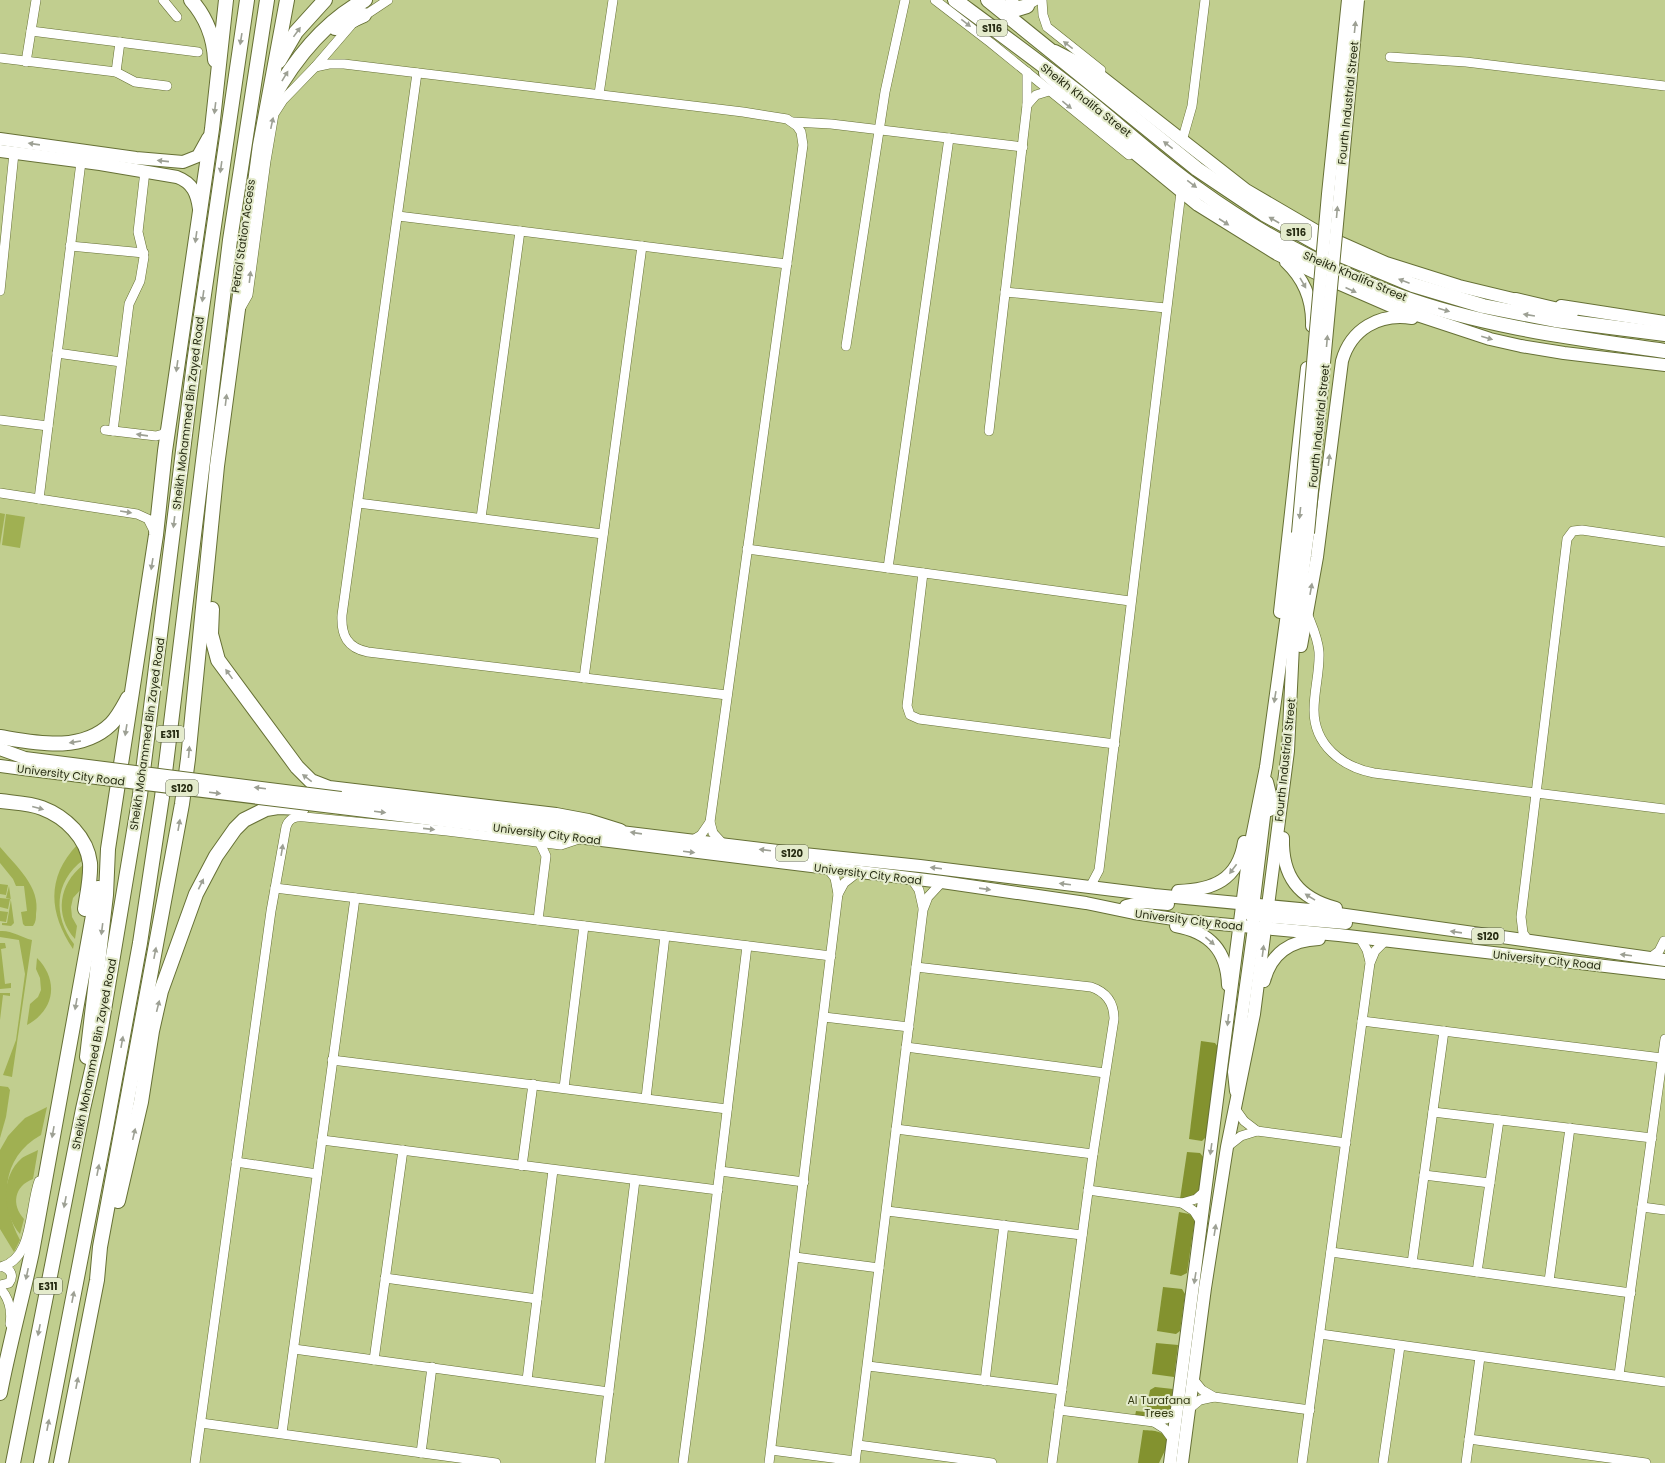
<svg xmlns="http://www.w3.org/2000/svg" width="1665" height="1463" font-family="Poppins,sans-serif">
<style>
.green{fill:#a0b052}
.forest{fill:#83922f}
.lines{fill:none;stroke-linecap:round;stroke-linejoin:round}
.minor-casing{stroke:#667035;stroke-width:10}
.major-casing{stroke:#667035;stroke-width:14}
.highway-casing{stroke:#667035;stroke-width:16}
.minor{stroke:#fff;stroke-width:9}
.major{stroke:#fff;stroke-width:12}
.highway{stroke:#fff;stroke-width:14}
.major-bridge-casing{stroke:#667035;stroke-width:14;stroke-linecap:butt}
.major-bridge{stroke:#fff;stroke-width:12}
.oneway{fill:#9da094}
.labels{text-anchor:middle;stroke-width:4;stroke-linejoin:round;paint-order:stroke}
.shield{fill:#e4ebcc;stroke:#5f654a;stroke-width:1}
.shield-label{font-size:10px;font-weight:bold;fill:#262b12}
.street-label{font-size:11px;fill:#262b12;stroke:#e4ebcc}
.park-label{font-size:11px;fill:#343a12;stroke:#e4ebcc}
</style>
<rect width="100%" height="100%" fill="#c1ce8f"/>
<g class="green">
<path d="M0 513 5 514 0 545Z"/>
<path d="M6 514 25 517 20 548 2 545Z"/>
<path d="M77 845 83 860C54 882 53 916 74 944L73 949C49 913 46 878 77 845Z"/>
<path d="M0 847C16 866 41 887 36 914 36 918 36 922 33 926H25L23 924 21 912 27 911 24 886H16L13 879 0 863Z"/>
<path d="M83 865 82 888 73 898 71 907 72 917 77 926 75 939C54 915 59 884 83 865Z"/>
<path d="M0 884 8 885 6 895 0 894Z"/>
<path d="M9 886 14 923 11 926 2 925V923H7L11 899 6 898Z"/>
<path d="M0 898 10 899 8 909 0 907Z"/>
<path d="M0 911 8 912 6 922 0 921Z"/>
<path d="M0 931C11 930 21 937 32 940L12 1077 3 1075 16 1040 25 974 19 940 0 937Z"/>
<path d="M0 943H5L6 948 1 949 5 984 11 983V988L0 989Z"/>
<path d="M37 958C59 980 55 1010 27 1025L30 1004 38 997 41 990 40 978 36 969Z"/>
<path d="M0 993H10V996L3 995 0 1020Z"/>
<path d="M0 1086 8 1087 10 1090 6 1117 0 1138Z"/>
<path d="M47 1107 41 1135C0 1158 0 1202 20 1240L14 1252 0 1229V1150L8 1136 19 1124 25 1118Z"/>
<path d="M38 1150 33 1179C14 1186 11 1205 24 1219L20 1234C2 1213 0 1177 22 1158 26 1155 33 1153 38 1150Z"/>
</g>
<g class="forest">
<path d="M1201 1041 1215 1043 1218 1047 1207 1136 1202 1141 1189 1139Z"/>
<path d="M1187 1152 1200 1153 1204 1158 1203 1190 1193 1200 1180 1199Z"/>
<path d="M1179 1212 1189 1214 1195 1218 1187 1273 1181 1276 1170 1274Z"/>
<path d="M1163 1287 1182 1289 1185 1294 1180 1331 1176 1334 1157 1331Z"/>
<path d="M1156 1343 1178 1345 1174 1377 1152 1374Z"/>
<path d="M1155 1387 1173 1389 1171 1404 1174 1406V1411L1161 1419 1135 1416 1136 1411 1146 1412 1150 1390Z"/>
<path d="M1143 1430C1155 1431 1164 1430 1169 1442L1159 1463H1138Z"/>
</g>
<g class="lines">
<defs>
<g id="minor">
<path d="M163 0 177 17"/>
<path d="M935 0 991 43 1129 155"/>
<path d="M1010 0 1017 5 1027 6 1037 0"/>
<path d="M1042 0 1043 15 1047 27 1101 70"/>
<path d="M31 31 198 52"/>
<path d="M1390 57 1466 62 1665 86"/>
<path d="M0 58 116 72 135 82 167 86"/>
<path d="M26 62 36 0"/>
<path d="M315 67 329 64H344L743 112 787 119 797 126 801 132 803 145 792 226 710 822 713 833 724 845"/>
<path d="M116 72 120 42"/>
<path d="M417 73 342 615C341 635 347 648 368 652L727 695"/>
<path d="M599 94 613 0"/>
<path d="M1027 105 1036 95 1049 91"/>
<path d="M793 122 831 124 1023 147"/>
<path d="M1182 141 1192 106 1205 0"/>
<path d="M398 216 787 264"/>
<path d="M70 246 144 253"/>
<path d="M0 291 14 153"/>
<path d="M1005 292 1166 308"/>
<path d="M240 309 248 295 266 161 274 114 283 100 315 67 352 24 388 0"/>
<path d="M846 346 885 92 905 0"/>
<path d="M57 353 121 362"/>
<path d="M0 420 48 426"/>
<path d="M105 430 156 436 163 434 168 428"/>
<path d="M113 431 129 304 140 281 144 257 138 232 145 171"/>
<path d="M989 431 1027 105V72"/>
<path d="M0 493 137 514 148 519 155 533"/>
<path d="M39 499 81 162"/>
<path d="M358 503 603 534"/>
<path d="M481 518 520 231"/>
<path d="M747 549 1130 601"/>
<path d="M888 568 949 138"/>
<path d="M923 573 907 706 910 715 919 719 1115 744"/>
<path d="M1307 613C1312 626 1318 638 1319 652 1320 671 1314 690 1314 710 1314 745 1342 767 1374 773L1665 809"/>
<path d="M584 678 642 246"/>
<path d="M691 841 701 835 710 822"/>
<path d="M911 878 919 890 923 908"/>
<path d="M1090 887 1099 870 1181 192"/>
<path d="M275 888 831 956"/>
<path d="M838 894 844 883 858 872"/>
<path d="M538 920 546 856 540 843"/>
<path d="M1360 938 1367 950 1370 962"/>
<path d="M1529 942 1523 933 1521 917 1567 539 1573 531 1582 530 1665 542"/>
<path d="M1650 958 1659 951 1664 941"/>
<path d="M916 967 1091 987C1106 992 1114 1002 1114 1019L1093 1154 1052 1463"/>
<path d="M824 1017 909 1027"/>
<path d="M1362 1021 1662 1058"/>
<path d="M906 1047 1105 1073"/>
<path d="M332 1060 727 1109"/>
<path d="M564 1088 584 926"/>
<path d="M646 1098 665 936"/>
<path d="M1234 1107 1244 1121 1257 1131"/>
<path d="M1433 1112 1652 1138"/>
<path d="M896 1129 1093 1154"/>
<path d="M322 1140 718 1190"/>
<path d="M1227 1147 1241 1136 1257 1131 1346 1143"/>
<path d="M236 1162 317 1174"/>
<path d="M522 1166 533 1084"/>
<path d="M720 1171 804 1182"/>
<path d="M1424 1175 1490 1183"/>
<path d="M1088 1190 1182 1203 1196 1199 1205 1191"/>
<path d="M1182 1203 1194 1211 1201 1222"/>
<path d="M1642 1207 1665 1210"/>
<path d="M887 1211 1082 1235"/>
<path d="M1331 1252 1631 1293"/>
<path d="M795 1257 879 1268"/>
<path d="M1412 1263 1444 1031"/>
<path d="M0 1267C34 1260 29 1207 39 1181"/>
<path d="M1477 1272 1499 1120"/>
<path d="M385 1278 537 1299"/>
<path d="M1549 1281 1570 1128"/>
<path d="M0 1285 9 1283C14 1276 11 1270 4 1267"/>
<path d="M0 1288C9 1298 12 1311 10 1324"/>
<path d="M1320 1334 1665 1382"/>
<path d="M294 1349 609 1392"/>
<path d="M374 1360 403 1150"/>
<path d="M868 1366 1062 1390"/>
<path d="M1619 1375 1665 1039"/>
<path d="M1193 1379 1202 1390 1214 1397 1310 1410"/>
<path d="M527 1380 553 1170"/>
<path d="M985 1381 1004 1225"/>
<path d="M1189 1409 1200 1400 1214 1397"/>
<path d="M1059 1410 1154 1422 1166 1419 1176 1412"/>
<path d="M1154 1422 1165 1429 1173 1440"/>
<path d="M201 1423 496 1463"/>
<path d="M282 1433 355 898"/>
<path d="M1469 1439 1646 1463"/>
<path d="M858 1445 992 1463"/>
<path d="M771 1450 855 1461"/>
<path d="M421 1453 432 1367"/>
<path d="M195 1463 271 911 286 827C289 818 295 816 305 817L447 831 561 845 582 838"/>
<path d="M600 1463 635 1180"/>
<path d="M683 1463 700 1335 747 946"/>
<path d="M769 1463 838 894 835 878 828 869"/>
<path d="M855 1463 923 910 928 897 942 882"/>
<path d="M1302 1463 1370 963 1375 951 1385 941"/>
<path d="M1383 1463 1400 1346"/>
<path d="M1466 1463 1480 1357"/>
</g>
<g id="major">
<path d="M1055 51 1094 71 1246 190 1323 235 1386 263 1459 286 1525 302"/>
<path d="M1045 73 1131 150 1198 205 1277 254 1324 277 1393 307 1490 339 1521 346 1564 353 1665 365"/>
<path d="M0 139 136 158 183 162 198 156 208 138"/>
<path d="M0 151 100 164 177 177C193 183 197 194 199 209"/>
<path d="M1286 262C1304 279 1313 300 1312 326"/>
<path d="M1561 306 1665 322"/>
<path d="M1280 612 1307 368"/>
<path d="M1301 646 1317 557 1342 361C1351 329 1379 313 1412 318"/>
<path d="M0 749 25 758"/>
<path d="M0 766 23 769"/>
<path d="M1267 782 1271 798 1270 810"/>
<path d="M341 798 794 853 920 866 1154 895 1310 910 1665 960"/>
<path d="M341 808 942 882 1086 903 1134 913 1187 921 1339 935 1665 973"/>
<path d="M1283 838C1282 876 1298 898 1336 908"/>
<path d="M1178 891C1213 890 1238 880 1244 842"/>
<path d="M1126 906 1143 902 1168 904"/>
<path d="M1254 911V899L1266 800"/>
<path d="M1261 916 1346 923"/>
<path d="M1176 926C1209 932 1227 950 1228 985"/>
<path d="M1264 981C1271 953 1291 940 1319 939"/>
<path d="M1236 1091 1234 1072 1254 928 1253 918 1243 904"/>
<path d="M1170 1463 1249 852 1266 767 1298 533"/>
<path d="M1182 1463 1205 1288 1227 1147 1254 1014 1288 751 1293 645 1308 533"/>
</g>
<g id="highway">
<path d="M191 0C206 17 214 37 215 60"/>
<path d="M955 0C997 31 1038 61 1079 93 1119 125 1157 160 1199 190 1260 234 1328 270 1399 296 1484 327 1576 338 1665 351"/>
<path d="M988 0 1197 169 1264 214 1331 251 1413 285 1483 306 1555 320 1665 334"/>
<path d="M997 5 1014 10 1027 6"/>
<path d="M335 28 364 15"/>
<path d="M279 61 296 32 325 0"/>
<path d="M271 101C294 60 323 22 365 0"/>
<path d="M1516 300 1571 313"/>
<path d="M212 609 211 634 218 660 297 767 311 781 329 788 556 815 588 821 620 831"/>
<path d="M0 737C37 743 81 753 111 724 118 717 123 707 128 698"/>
<path d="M0 801C14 803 29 803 42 808 66 817 87 838 90 863 91 878 87 894 85 909"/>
<path d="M87 1057 106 895 108 849 156 535 165 451 212 129 226 0"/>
<path d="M118 1201 141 1102 152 1031 161 991 196 894 216 856 235 829 244 820 266 809 278 807 302 808"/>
<path d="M0 1393C9 1346 22 1299 32 1252L98 888"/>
<path d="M13 1463 83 1109 100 1034 140 795 194 363 247 0"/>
<path d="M41 1463 106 1128 140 943 162 797 230 240 267 0"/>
<path d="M61 1463 97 1280 100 1247 182 804 188 759 217 466 260 145 287 0"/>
</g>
</defs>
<use href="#minor" class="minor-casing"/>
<use href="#major" class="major-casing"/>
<use href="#highway" class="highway-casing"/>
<use href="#minor" class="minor"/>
<use href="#major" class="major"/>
<use href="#highway" class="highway"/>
<defs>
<g id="major-bridge">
<path d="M1298 533 1328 194 1348 0"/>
<path d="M1308 533 1358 0"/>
<path d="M25 758 341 798"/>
<path d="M23 769 341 808"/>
</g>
</defs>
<use href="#major-bridge" class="major-bridge-casing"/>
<use href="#major-bridge" class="major-bridge"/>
</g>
<defs><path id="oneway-solid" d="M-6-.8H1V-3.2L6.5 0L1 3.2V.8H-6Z"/></defs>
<g class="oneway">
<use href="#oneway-solid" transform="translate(966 23) rotate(38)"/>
<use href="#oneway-solid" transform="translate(1355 27) rotate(-84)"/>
<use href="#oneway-solid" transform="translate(297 32) rotate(-54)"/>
<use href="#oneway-solid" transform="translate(241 39) rotate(99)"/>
<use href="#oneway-solid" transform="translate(1068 45) rotate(-142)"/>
<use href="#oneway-solid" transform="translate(285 76) rotate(-59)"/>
<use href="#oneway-solid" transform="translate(1067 105) rotate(39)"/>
<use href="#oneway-solid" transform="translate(215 108) rotate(97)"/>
<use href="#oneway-solid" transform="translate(272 123) rotate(-78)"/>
<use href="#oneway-solid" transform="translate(34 144) rotate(-172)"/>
<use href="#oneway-solid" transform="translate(1168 145) rotate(-142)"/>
<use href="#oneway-solid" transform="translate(163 161) rotate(-174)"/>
<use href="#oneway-solid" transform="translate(221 167) rotate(98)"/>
<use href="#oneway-solid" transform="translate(1192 184) rotate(37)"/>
<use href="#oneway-solid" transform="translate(1337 212) rotate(-85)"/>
<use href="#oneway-solid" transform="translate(1274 220) rotate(-150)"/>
<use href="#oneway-solid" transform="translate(1224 222) rotate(33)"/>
<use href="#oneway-solid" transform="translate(196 237) rotate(98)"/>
<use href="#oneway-solid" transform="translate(250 277) rotate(-83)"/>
<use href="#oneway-solid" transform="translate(1404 281) rotate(-159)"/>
<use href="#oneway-solid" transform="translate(1303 283) rotate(60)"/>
<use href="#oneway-solid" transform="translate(1351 290) rotate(24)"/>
<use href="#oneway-solid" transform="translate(203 296) rotate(98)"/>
<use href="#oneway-solid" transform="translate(1444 310) rotate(16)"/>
<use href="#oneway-solid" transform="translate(1529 315) rotate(-171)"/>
<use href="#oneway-solid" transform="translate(1487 338) rotate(16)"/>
<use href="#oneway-solid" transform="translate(1327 341) rotate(-85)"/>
<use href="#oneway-solid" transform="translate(177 366) rotate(98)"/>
<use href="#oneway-solid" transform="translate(226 400) rotate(-83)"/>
<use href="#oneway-solid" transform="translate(142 435) rotate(-172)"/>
<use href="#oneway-solid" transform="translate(1329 460) rotate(-83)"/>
<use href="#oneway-solid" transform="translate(126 512) rotate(9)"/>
<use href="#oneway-solid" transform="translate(1300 513) rotate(96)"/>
<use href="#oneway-solid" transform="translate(174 522) rotate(97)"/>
<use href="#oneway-solid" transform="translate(152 564) rotate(99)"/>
<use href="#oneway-solid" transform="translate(1311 589) rotate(-80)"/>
<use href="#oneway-solid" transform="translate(229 674) rotate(-126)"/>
<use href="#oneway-solid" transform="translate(1275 697) rotate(99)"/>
<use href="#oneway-solid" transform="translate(126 730) rotate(99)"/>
<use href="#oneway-solid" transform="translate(75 742) rotate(171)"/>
<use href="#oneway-solid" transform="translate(189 752) rotate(-85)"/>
<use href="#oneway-solid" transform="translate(307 778) rotate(-142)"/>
<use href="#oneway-solid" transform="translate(260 788) rotate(-173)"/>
<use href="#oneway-solid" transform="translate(215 793) rotate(7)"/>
<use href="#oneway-solid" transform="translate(38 808) rotate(15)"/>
<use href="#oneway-solid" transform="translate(380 812) rotate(7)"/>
<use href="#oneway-solid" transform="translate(179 825) rotate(-80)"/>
<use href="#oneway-solid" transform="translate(429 829) rotate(6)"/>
<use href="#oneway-solid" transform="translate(636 833) rotate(-172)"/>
<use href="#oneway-solid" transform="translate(282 850) rotate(-81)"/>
<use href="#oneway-solid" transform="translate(765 850) rotate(-173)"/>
<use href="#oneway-solid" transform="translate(689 852) rotate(7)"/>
<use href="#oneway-solid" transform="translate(936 868) rotate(-173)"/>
<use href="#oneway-solid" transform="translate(1233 869) rotate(127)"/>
<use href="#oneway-solid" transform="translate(201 884) rotate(-64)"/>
<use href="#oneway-solid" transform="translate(1065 884) rotate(-173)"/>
<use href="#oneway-solid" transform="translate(985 889) rotate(8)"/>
<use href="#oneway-solid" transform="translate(1310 897) rotate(-148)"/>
<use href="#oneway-solid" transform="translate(102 929) rotate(97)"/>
<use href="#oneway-solid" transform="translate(1456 932) rotate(-172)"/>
<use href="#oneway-solid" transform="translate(1210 941) rotate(40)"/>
<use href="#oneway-solid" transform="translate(1263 951) rotate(-83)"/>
<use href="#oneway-solid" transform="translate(155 953) rotate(-79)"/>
<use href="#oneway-solid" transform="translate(1626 955) rotate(-173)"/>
<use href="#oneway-solid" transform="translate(76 1004) rotate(100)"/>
<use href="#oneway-solid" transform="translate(158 1006) rotate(-76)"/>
<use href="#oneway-solid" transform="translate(1228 1020) rotate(97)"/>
<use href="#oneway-solid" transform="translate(122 1042) rotate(-80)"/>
<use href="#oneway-solid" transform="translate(53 1132) rotate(100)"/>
<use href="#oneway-solid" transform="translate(134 1134) rotate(-77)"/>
<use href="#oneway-solid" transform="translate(1211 1149) rotate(98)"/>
<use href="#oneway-solid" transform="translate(98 1170) rotate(-79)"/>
<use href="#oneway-solid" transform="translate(65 1202) rotate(101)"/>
<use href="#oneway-solid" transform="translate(1215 1230) rotate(-81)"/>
<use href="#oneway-solid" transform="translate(27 1274) rotate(102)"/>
<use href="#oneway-solid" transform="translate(1195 1278) rotate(99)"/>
<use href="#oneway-solid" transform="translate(73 1297) rotate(-79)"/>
<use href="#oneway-solid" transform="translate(39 1330) rotate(101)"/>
<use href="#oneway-solid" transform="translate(77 1383) rotate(-79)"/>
<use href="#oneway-solid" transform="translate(48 1425) rotate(-79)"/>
</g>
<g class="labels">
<g class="shield">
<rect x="977" y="20" width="30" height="16" rx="3"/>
<rect x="1281" y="224" width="30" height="16" rx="3"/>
<rect x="156" y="726" width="28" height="16" rx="3"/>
<rect x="166" y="780" width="32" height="16" rx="3"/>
<rect x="776" y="845" width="32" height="16" rx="3"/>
<rect x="1472" y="928" width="32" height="16" rx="3"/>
<rect x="34" y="1278" width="28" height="16" rx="3"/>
</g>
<g class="shield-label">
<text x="992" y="32">S116</text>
<text x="1296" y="236">S116</text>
<text x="170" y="738">E311</text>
<text x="182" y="792">S120</text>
<text x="792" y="857">S120</text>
<text x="1488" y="940">S120</text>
<text x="48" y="1290">E311</text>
</g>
<g class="street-label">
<text transform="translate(1086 100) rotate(38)" y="4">Sheikh Khalifa Street</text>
<text transform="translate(1348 103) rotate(-84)" y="4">Fourth Industrial Street</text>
<text transform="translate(243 236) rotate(-82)" y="4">Petrol Station Access</text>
<text transform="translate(1355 276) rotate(23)" y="4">Sheikh Khalifa Street</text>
<text transform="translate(188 413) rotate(-83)" y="4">Sheikh Mohammed Bin Zayed Road</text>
<text transform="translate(1319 426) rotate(-84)" y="4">Fourth Industrial Street</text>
<text transform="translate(147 734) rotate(-82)" y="4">Sheikh Mohammed Bin Zayed Road</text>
<text transform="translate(1285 760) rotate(-84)" y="4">Fourth Industrial Street</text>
<text transform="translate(71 775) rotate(7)" y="4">University City Road</text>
<text transform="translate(547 834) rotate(7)" y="4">University City Road</text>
<text transform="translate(868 874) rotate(7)" y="4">University City Road</text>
<text transform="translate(1189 920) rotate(7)" y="4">University City Road</text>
<text transform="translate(1547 960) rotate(6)" y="4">University City Road</text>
<text transform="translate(94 1054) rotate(-79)" y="4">Sheikh Mohammed Bin Zayed Road</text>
</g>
<g class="park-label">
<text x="1159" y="1404">Al Turafana<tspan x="1159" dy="13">Trees</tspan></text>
</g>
</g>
</svg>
